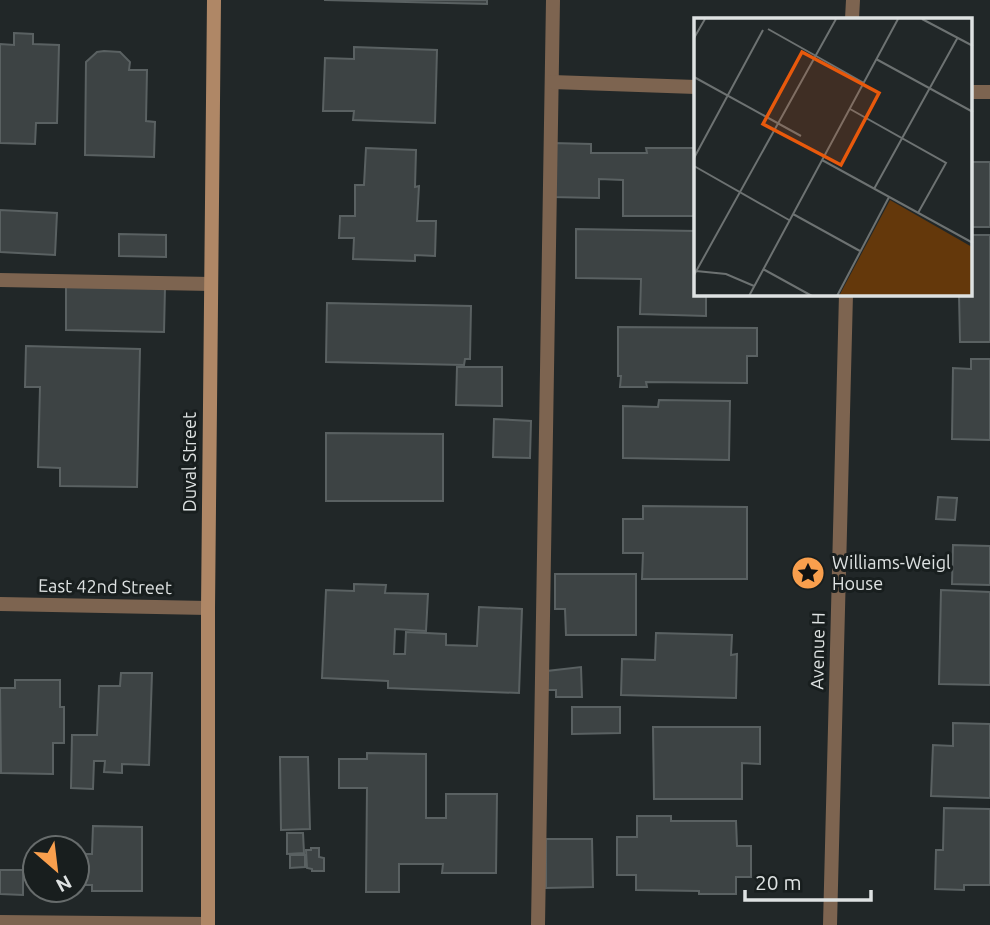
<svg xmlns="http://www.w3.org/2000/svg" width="990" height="925" font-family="Ubuntu,sans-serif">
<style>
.building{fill:#3d4344;stroke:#5a6162;stroke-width:2}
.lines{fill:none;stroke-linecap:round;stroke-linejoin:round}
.lane{stroke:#7d6450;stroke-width:14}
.street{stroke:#7d6450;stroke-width:14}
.secondary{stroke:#af8766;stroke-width:14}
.labels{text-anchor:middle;stroke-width:6;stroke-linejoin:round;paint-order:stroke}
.street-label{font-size:18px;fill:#dee2e2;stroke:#181e1e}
.poi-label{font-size:18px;fill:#dee2e2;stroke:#181e1e;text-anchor:start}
.inset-road{fill:none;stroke:#6d7272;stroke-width:2}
.view{fill:#e8590c;fill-opacity:0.15;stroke:#e8590c;stroke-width:3.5}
.inset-edge{fill:none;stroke:#dee2e2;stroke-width:3.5}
</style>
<rect width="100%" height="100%" fill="#212728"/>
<g class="building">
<path d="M324 0H487V4Z"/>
<path d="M14 33 33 34V44L59 45 57 123H36L35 144 0 143V44L14 45Z"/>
<path d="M354 47 437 50 435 123 353 120 354 111H323L325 58 354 59Z"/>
<path d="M104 51 120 52 130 62 129 70H147L146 121 155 122 154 157 85 155 86 62 97 52Z"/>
<path d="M553 143 591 144V153H647L646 148H696V216H623V180L599 179V198L552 197Z"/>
<path d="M366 148 416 150 415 187 419 186 417 221H436L435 256 415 255V261L353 259 354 238H339L340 216H355V185H364Z"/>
<rect x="971" y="162" width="19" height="65"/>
<path d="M0 210 57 213 55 255 0 252Z"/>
<path d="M576 229 696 231V294L706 296V316L640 314 641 279 576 278Z"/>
<path d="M119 234 166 235V257L119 256Z"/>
<path d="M971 235H990V342H960L959 294H971Z"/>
<path d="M66 286 165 287 164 332 66 330Z"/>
<path d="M327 303 471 306 470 359H465L464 365 326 362Z"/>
<path d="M618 327 757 328V356H747V383L646 382 647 387H620L621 376H618Z"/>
<path d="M26 346 140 349 137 487 60 486V468L38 467 40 387H25Z"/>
<path d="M971 359H990V440L952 439 953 368 971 369Z"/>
<path d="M457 367H502V406L456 405Z"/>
<path d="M659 400 730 401 729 460 623 458V406L658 407Z"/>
<path d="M494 419 531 421 530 458 493 457Z"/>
<path d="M326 433 443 434V501H326Z"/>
<path d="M938 497 957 498 955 520 936 519Z"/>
<path d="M643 506 747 507V579H642L643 553H623V519H643Z"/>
<path d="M953 545 990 546V585L952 584Z"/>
<path d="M555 574H636V635H566L565 609H555Z"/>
<path d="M354 584 386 585 385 593 428 594 426 631 395 629 394 654H405L406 632 446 634V645L477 646 479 607 522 609 519 693 388 688V681L322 678 326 590 354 591Z"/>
<path d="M941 590 990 592V685L939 684Z"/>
<path d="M656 633 732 635 731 655 737 654 736 698 621 695 622 659 655 660Z"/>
<path d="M581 667 582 697H556V690H547V671Z"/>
<path d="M121 673H152L149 765 122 764V773L104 772 105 761H94L93 789 71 788 72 735H97L99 686H120Z"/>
<path d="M15 680H60V707H64V743H53V774L1 773 0 688H15Z"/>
<path d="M572 707H620V733L572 734Z"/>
<path d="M953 723 990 724V798L931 796 933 745 953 746Z"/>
<path d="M653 727H760V764L742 763V799H654Z"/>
<path d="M367 753 426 754V818H446V794H497L496 873H442L443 864H399V892H366L367 788H339V759H367Z"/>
<path d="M280 757H308L310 829 281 830Z"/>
<path d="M944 808 990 809V885H964V890L935 889 936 850H943Z"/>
<path d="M637 816H671V821H736L737 846H751V877H736V894H699V891L636 890V875H617V837H637Z"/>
<path d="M93 826 142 827V891H92V885H77V854H92Z"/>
<path d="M287 833H303L304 853 287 854Z"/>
<path d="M546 839H592L593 887 546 888Z"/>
<path d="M311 848H319V857L324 858V871H312V869L307 868 306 850H311Z"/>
<path d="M290 855H305V867L290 868Z"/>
<path d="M0 870H23V895L0 894Z"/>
</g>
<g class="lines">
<g class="lane">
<path d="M0 280 211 284"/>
<path d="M0 922 208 924"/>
<path d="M538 925 553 0"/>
</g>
<g class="street">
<path d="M852 19 853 0"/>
<path d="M552 82 696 87"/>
<path d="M971 92H990"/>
<path d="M0 604 208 608"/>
<path d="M830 925 846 294"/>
</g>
<path class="secondary" d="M208 925V608L214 0"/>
</g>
<defs>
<symbol id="sight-disc" viewBox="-11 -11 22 22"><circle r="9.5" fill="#f99f4d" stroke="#181e1e"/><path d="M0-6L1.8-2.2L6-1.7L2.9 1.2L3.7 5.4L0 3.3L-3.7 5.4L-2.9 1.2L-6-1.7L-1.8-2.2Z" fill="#111"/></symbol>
</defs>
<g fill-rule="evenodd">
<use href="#sight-disc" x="789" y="554" width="38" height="38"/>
</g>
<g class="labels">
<g class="street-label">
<text transform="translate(190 462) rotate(-90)" y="6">Duval Street</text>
<text transform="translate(105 587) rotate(1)" y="6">East 42nd Street</text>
<text transform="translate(818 651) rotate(-89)" y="6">Avenue H</text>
</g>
<g class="poi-label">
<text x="832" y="569">Williams-Weigl<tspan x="832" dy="21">House</tspan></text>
</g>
</g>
<g transform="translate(694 18)">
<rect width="278" height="278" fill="#212728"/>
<path d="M196 182 278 229V278H145Z" fill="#64380b"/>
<path class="inset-road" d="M228 1 279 28M74 11 170 65M0 20 11 1M182 41 279 94M0 59 107 118M156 91 252 145 224 195M0 140 69 12M128 142 279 225M0 148 95 202M180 171 264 19M99 196 166 233M69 251 118 278M2 253 32 256 60 268M0 257 142 1M55 278 204 1M143 278 195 179"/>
<path class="view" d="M108 34 185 75 147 147 69 106Z"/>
<rect width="278" height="278" class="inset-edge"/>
</g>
<g transform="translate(56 869) rotate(152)"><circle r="33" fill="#181e1e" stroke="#676c6c" stroke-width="2"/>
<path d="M0-5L12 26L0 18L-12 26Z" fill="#f99f4d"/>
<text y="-10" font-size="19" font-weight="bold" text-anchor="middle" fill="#dee2e2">N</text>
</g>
<path d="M745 890v10h126v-10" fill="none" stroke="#dee2e2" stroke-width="3.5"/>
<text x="755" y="890" font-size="21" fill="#dee2e2" stroke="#181e1e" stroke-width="5" paint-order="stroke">20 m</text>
</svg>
